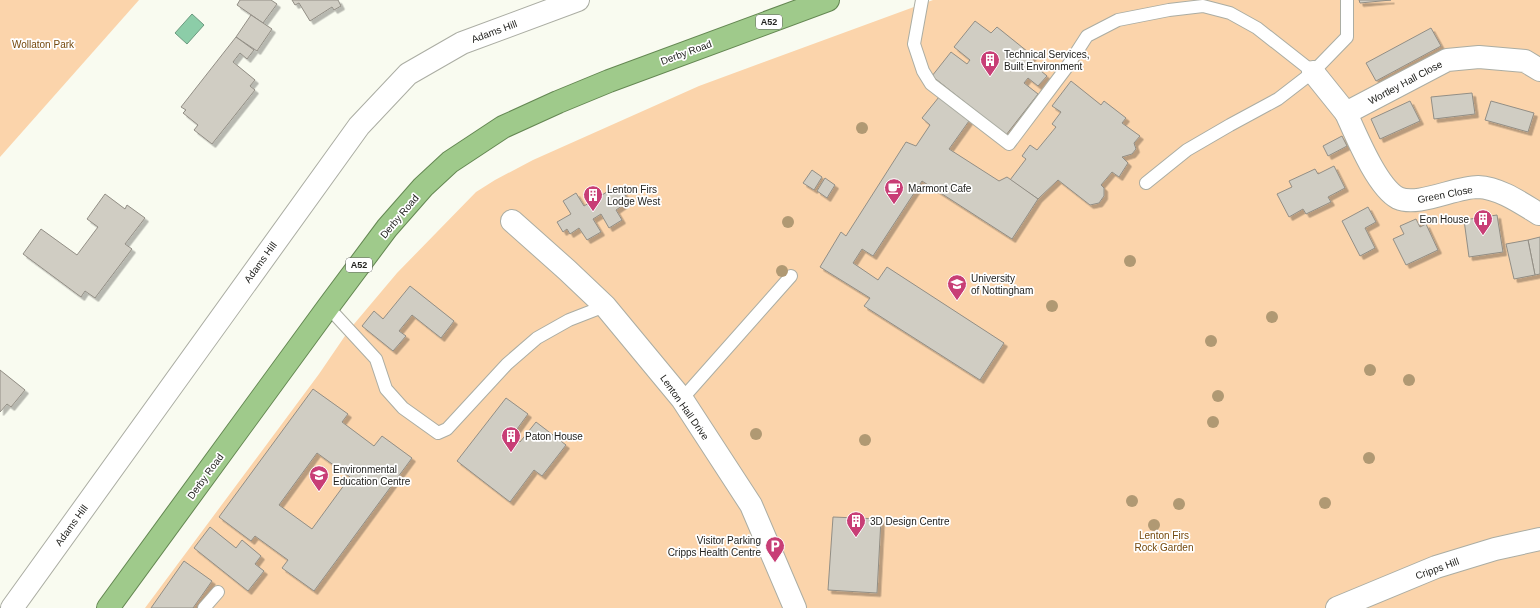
<svg xmlns="http://www.w3.org/2000/svg" width="1540" height="608" font-family="Arial,sans-serif">
<style>
.green{fill:#fbd4ab}
.water{fill:#8ccda8;stroke:#6c9a7f}
.building{fill:#d0cdc3;stroke:#928e85;fill-rule:evenodd;filter:url(#shadow)}
.lines{fill:none;stroke-linecap:round;stroke-linejoin:round}
.service-casing{stroke:#abada3;stroke-width:14}
.minor-casing{stroke:#abada3;stroke-width:24}
.tertiary-casing{stroke:#abada3;stroke-width:24}
.trunk-casing{stroke:#648752;stroke-width:24}
.service{stroke:#fff;stroke-width:12}
.minor{stroke:#fff;stroke-width:22}
.tertiary{stroke:#fff;stroke-width:22}
.trunk{stroke:#9fca8b;stroke-width:22}
.tree{fill:#b09973}
.labels{text-anchor:middle;stroke-width:3.5;stroke-linejoin:round;paint-order:stroke}
.shield{fill:#fff;stroke:#646462;stroke-width:1}
.shield-label{font-size:9px;font-weight:bold;fill:#22221f}
.street-label{font-size:10px;fill:#22221f;stroke:#fff}
.park-label{font-size:10px;fill:#75490d;stroke:#fff}
.poi-label{font-size:10px;fill:#22221f;stroke:#fff;text-anchor:start}
</style>
<defs>
<filter id="shadow"><feDropShadow dx="3.5" dy="3.5" stdDeviation="0" flood-color="#0004"/></filter>
</defs>
<rect width="100%" height="100%" fill="#f9fbf0"/>
<g class="green">
<path d="M0 0H139L0 157Z"/>
<path d="M933 0H1540V608H145L319 374 349 330 397 273 476 192 495 180 533 160 699 86Z"/>
</g>
<path class="water" d="M192 14 204 25 187 44 175 33Z"/>
<g class="building">
<path d="M240 0H271L277 4 263 23 237 5Z"/>
<path d="M292 0H338L341 6 334 10 332 7 310 21 299 3 295 5Z"/>
<path d="M1359 0H1391L1360 3Z"/>
<path d="M251 15 272 29 257 51 236 37Z"/>
<path d="M975 21 991 33 997 27 1033 56 1029 61 1047 76 1038 86 1028 78 1024 83 1038 94 1006 135 932 76 951 52 967 64 970 60 954 47Z"/>
<path d="M1431 28 1441 46 1376 81 1366 63Z"/>
<path d="M236 37 254 50 247 59 240 53 233 62 255 80 250 86 255 90 212 144 194 130 198 125 183 113 186 110 181 107Z"/>
<path d="M1071 81 1101 105 1104 101 1126 118 1122 123 1140 136 1134 143 1136 149 1132 154 1122 157 1128 163 1119 177 1112 172 1101 185 1104 188V196L1099 203 1090 205 1058 180 1038 199 1010 180 1026 159 1022 156 1030 145 1037 150 1056 127 1052 124 1061 112 1052 106Z"/>
<path d="M1472 93 1475 114 1434 119 1431 97Z"/>
<path d="M939 97 969 121 949 149 999 181 1007 177 1038 199 1012 239 922 181 873 256 862 249 853 263 878 280 887 267 1004 343 980 380 864 306 870 298 820 267 841 232 846 236 906 142 916 146 930 125 922 118Z"/>
<path d="M1410 101 1420 121 1380 139 1371 119Z"/>
<path d="M1491 101 1534 113 1528 132 1485 120Z"/>
<path d="M1342 136 1347 146 1328 156 1323 146Z"/>
<path d="M1334 166 1345 188 1328 197 1331 202 1306 214 1303 209 1289 217 1277 194 1292 187 1289 181 1315 169 1318 174Z"/>
<path d="M812 170 822 177 814 190 803 183Z"/>
<path d="M825 178 835 185 827 198 817 191Z"/>
<path d="M620 186 628 200 625 201 626 203 616 210 622 220 609 228 601 214 593 219 601 232 587 240 579 228 570 234 567 229 563 232 557 222 571 214 563 201 576 193 584 206 615 187 616 189Z"/>
<path d="M105 194 125 209 127 205 145 218 125 244 132 249 95 298 85 291 81 297 23 254 41 229 77 255 98 227 87 219Z"/>
<path d="M1368 207 1376 222 1365 228 1375 248 1360 256 1342 221Z"/>
<path d="M1497 215 1503 252 1469 257 1464 220Z"/>
<path d="M1416 219 1420 227 1426 224 1438 250 1406 265 1393 239 1404 234 1400 226Z"/>
<path d="M1540 237V274L1535 275 1528 240Z"/>
<path d="M1528 240 1535 275 1514 279 1506 244Z"/>
<path d="M410 286 454 321 441 338 412 315 399 331 406 336 393 351 362 326 374 311 383 319Z"/>
<path d="M0 370 25 390 11 407 7 404 0 412Z"/>
<path d="M313 389 348 414 342 422 374 446 382 436 412 458 314 591 282 568 288 560 255 536 251 541 219 517ZM317 453 350 477 312 529 279 505Z"/>
<path d="M506 398 528 414 512 436 520 442 536 422 566 445 542 476 534 470 510 502 457 461Z"/>
<path d="M833 517 881 519 877 593 828 590Z"/>
<path d="M210 527 236 548 242 540 261 556 255 564 264 571 248 591 194 548Z"/>
<path d="M184 561 212 581 193 608H151Z"/>
</g>
<g class="lines">
<defs>
<g id="service">
<path d="M922 0 914 44 923 71 931 84 1009 144 1067 67 1087 36 1118 20 1169 10 1203 6 1230 13 1257 28 1313 72"/>
<path d="M1146 183 1187 150 1230 125 1278 99 1313 72 1347 37V0"/>
<path d="M328 307 376 359 386 389 403 408 438 433 447 429 507 364 537 338 569 320 605 306"/>
<path d="M682 399 791 276"/>
<path d="M204 608 218 592"/>
</g>
<g id="minor">
<path d="M1313 72 1346 113 1447 60 1479 57 1525 61 1540 70"/>
<path d="M1346 113C1356 135 1377 187 1398 198 1418 207 1455 187 1478 187 1500 188 1521 203 1539 214"/>
<path d="M512 221 567 270 605 306 682 399 751 505 795 608"/>
<path d="M12 608 359 126 408 74 462 43 578 0"/>
</g>
<path id="tertiary" d="M1337 608 1436 567 1495 549 1540 539"/>
<path id="trunk" d="M108 608 328 307 387 228 423 187 450 162 503 127 558 102 609 81 828 0"/>
</defs>
<use href="#service" class="service-casing"/>
<use href="#minor" class="minor-casing"/>
<use href="#tertiary" class="tertiary-casing"/>
<use href="#trunk" class="trunk-casing"/>
<use href="#service" class="service"/>
<use href="#minor" class="minor"/>
<use href="#tertiary" class="tertiary"/>
<use href="#trunk" class="trunk"/>
</g>
<g class="tree">
<circle cx="862" cy="128" r="6"/>
<circle cx="788" cy="222" r="6"/>
<circle cx="1130" cy="261" r="6"/>
<circle cx="782" cy="271" r="6"/>
<circle cx="1052" cy="306" r="6"/>
<circle cx="1272" cy="317" r="6"/>
<circle cx="1211" cy="341" r="6"/>
<circle cx="1370" cy="370" r="6"/>
<circle cx="1409" cy="380" r="6"/>
<circle cx="1218" cy="396" r="6"/>
<circle cx="1213" cy="422" r="6"/>
<circle cx="756" cy="434" r="6"/>
<circle cx="865" cy="440" r="6"/>
<circle cx="1369" cy="458" r="6"/>
<circle cx="1132" cy="501" r="6"/>
<circle cx="1325" cy="503" r="6"/>
<circle cx="1179" cy="504" r="6"/>
<circle cx="1154" cy="525" r="6"/>
</g>
<defs>
<symbol id="building-pin" viewBox="-11 -11 22 30"><path d="M0 17L-7.5 6A9.5 9.5 0 1 1 7.5 6Z" fill="#c83e76" stroke="#fff"/><path d="M-4-6H4V6H1V3H-1V6H-4ZM-2.5-4.3h1.7v1.8h-1.7ZM.8-4.3h1.7v1.8H.8ZM-2.5-1h1.7V.8h-1.7ZM.8-1h1.7V.8H.8Z" fill="#fff"/></symbol>
<symbol id="cafe-pin" viewBox="-11 -11 22 30"><path d="M0 17L-7.5 6A9.5 9.5 0 1 1 7.5 6Z" fill="#c83e76" stroke="#fff"/><path d="M-5.5-4.5H6V0H3Q3 3.5 0 3.5H-2.5Q-5.5 3.5-5.5 0ZM3-3.2v2h1.7v-2ZM-6 4.5H4V6H-6Z" fill="#fff"/></symbol>
<symbol id="university-pin" viewBox="-11 -11 22 30"><path d="M0 17L-7.5 6A9.5 9.5 0 1 1 7.5 6Z" fill="#c83e76" stroke="#fff"/><path d="M0-5L7-2L0 1L-7-2ZM-4 1L0 2.5L4 1V4Q0 6-4 4Z" fill="#fff"/></symbol>
<symbol id="school-pin" viewBox="-11 -11 22 30"><path d="M0 17L-7.5 6A9.5 9.5 0 1 1 7.5 6Z" fill="#c83e76" stroke="#fff"/><path d="M0-5L7-2L0 1L-7-2ZM-4 1L0 2.5L4 1V4Q0 6-4 4Z" fill="#fff"/></symbol>
<symbol id="parking-pin" viewBox="-11 -11 22 30"><path d="M0 17L-7.5 6A9.5 9.5 0 1 1 7.5 6Z" fill="#c83e76" stroke="#fff"/><path d="M-3.5-5.5H1a3.5 3.5 0 0 1 0 7H-1V5.5H-3.5ZM-1-3.4V-.6H.8a1.4 1.4 0 0 0 0-2.8Z" fill="#fff"/></symbol>
</defs>
<g fill-rule="evenodd">
<use href="#building-pin" x="979" y="49" width="22" height="30"/>
<use href="#cafe-pin" x="883" y="177" width="22" height="30"/>
<use href="#building-pin" x="582" y="184" width="22" height="30"/>
<use href="#building-pin" x="1472" y="208" width="22" height="30"/>
<use href="#university-pin" x="946" y="273" width="22" height="30"/>
<use href="#building-pin" x="500" y="425" width="22" height="30"/>
<use href="#school-pin" x="308" y="464" width="22" height="30"/>
<use href="#building-pin" x="845" y="510" width="22" height="30"/>
<use href="#parking-pin" x="764" y="535" width="22" height="30"/>
</g>
<g class="labels">
<g class="shield">
<rect x="756" y="15" width="26" height="14" rx="3"/>
<rect x="346" y="258" width="26" height="14" rx="3"/>
</g>
<g class="shield-label">
<text x="769" y="25">A52</text>
<text x="359" y="268">A52</text>
</g>
<g class="street-label">
<text transform="translate(494 31) rotate(-20)" y="4">Adams Hill</text>
<text transform="translate(686 52) rotate(-20)" y="4">Derby Road</text>
<text transform="translate(1405 82) rotate(-28)" y="4">Wortley Hall Close</text>
<text transform="translate(1445 194) rotate(-11)" y="4">Green Close</text>
<text transform="translate(399 216) rotate(-50)" y="4">Derby Road</text>
<text transform="translate(260 262) rotate(-54)" y="4">Adams Hill</text>
<text transform="translate(685 407) rotate(55)" y="4">Lenton Hall Drive</text>
<text transform="translate(205 476) rotate(-54)" y="4">Derby Road</text>
<text transform="translate(71 525) rotate(-54)" y="4">Adams Hill</text>
<text transform="translate(1437 568) rotate(-20)" y="4">Cripps Hill</text>
</g>
<g class="park-label">
<text x="43" y="48">Wollaton Park</text>
<text x="1164" y="539">Lenton Firs<tspan x="1164" dy="12">Rock Garden</tspan></text>
</g>
<g class="poi-label">
<text x="1004" y="58">Technical Services,<tspan x="1004" dy="12">Built Environment</tspan></text>
<text x="908" y="192">Marmont Cafe</text>
<text x="607" y="193">Lenton Firs<tspan x="607" dy="12">Lodge West</tspan></text>
<text x="1469" y="223" text-anchor="end">Eon House</text>
<text x="971" y="282">University<tspan x="971" dy="12">of Nottingham</tspan></text>
<text x="525" y="440">Paton House</text>
<text x="333" y="473">Environmental<tspan x="333" dy="12">Education Centre</tspan></text>
<text x="870" y="525">3D Design Centre</text>
<text x="761" y="544" text-anchor="end">Visitor Parking<tspan x="761" dy="12">Cripps Health Centre</tspan></text>
</g>
</g>
</svg>
